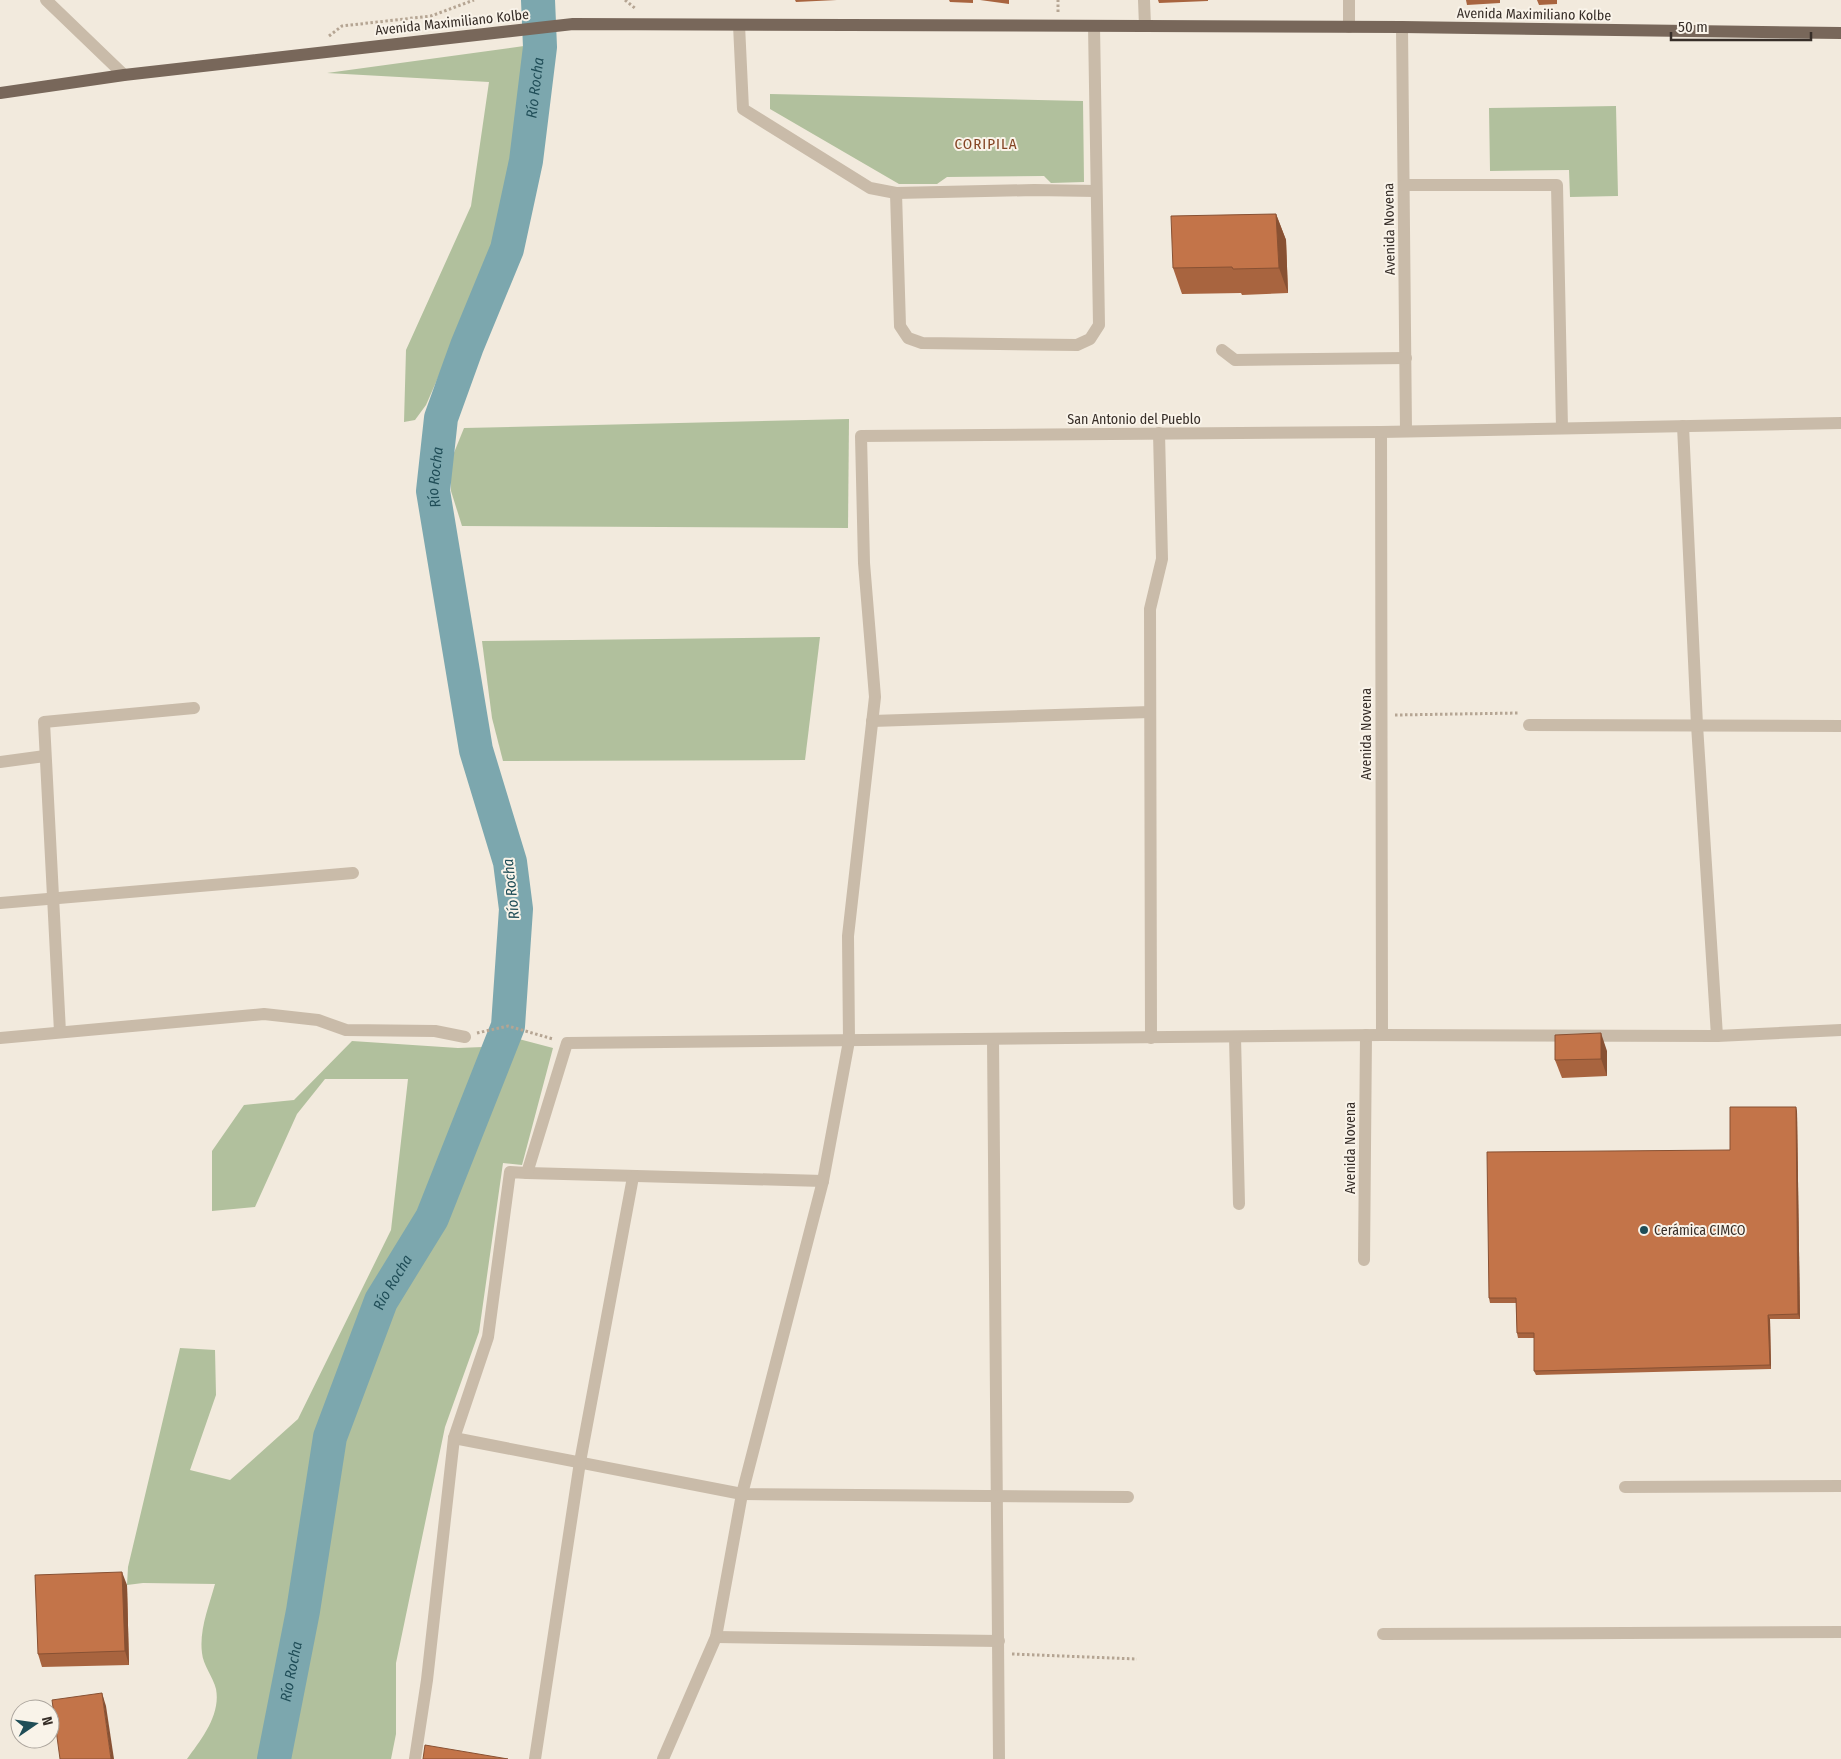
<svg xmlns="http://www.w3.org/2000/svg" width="1841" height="1759" font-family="'Fira Sans Condensed',sans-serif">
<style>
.green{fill:#b1c09d}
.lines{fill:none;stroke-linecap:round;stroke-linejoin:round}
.river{stroke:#7ca7ae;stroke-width:34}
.path{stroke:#b5a593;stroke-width:3;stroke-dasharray:2.5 2.5;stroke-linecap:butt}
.minor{stroke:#c9bba9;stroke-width:12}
.major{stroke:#78675a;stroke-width:12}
.wall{fill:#a8643f}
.shaded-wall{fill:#885133}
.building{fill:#c37449;stroke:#885133}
.poi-dot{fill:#1f4d57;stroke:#f9f3e9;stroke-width:2}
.labels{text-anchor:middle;stroke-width:4;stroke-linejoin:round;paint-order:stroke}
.street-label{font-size:14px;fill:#372e28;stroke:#f9f3e9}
.poi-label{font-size:14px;fill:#372e28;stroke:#f9f3e9;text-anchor:start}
.water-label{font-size:15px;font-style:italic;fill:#1f4d57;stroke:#f9f3e9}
.neighbourhood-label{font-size:15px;letter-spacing:1px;fill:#844524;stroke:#f9f3e9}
</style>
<rect width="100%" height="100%" fill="#f2eadd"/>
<g class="green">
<path d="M524 46V85L496 245 426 405 415 420 404 422 406 350 471 206 489 82 327 73Z"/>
<path d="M770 94 1083 101 1084 182 1051 183 1044 176 947 177 937 184H899L770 109Z"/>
<path d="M1616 106 1618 196 1570 197 1569 170 1490 171 1489 108Z"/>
<path d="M849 419 848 528 462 526 451 491V460L464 428Z"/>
<path d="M820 637 805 760 503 761 492 718 482 641Z"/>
<path d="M515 1038 553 1048 522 1165 503 1163 479 1332 445 1427 396 1663V1734L391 1759H283L339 1443 387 1308 437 1233Z"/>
<path d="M352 1041 458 1048 483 1047 446 1147 409 1235 373 1289 319 1429 292 1601 263 1759H187C201 1740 221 1715 216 1689 213 1677 203 1665 202 1653 199 1630 209 1606 215 1584L143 1583 127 1585 128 1567 180 1348 215 1350 216 1395 190 1470 230 1480 298 1419 391 1230 408 1079H325L297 1114 255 1207 212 1211V1151L244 1105 294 1100Z"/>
</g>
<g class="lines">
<path class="river" id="s1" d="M274 1759 303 1611 330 1437 381 1301 432 1218 508 1026 516 909 510 862 476 750 433 491 441 418 467 346 507 249 526 161 540 47 538 0"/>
<g class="path">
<path d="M625 0 636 9"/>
<path d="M1058 12V0"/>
<path d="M329 36 342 26 431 16 474 0"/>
<path d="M1395 715 1519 713"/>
<path d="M477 1033 508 1026 553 1039"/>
<path d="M1012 1654 1137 1659"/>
</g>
<g class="minor">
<path d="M46 0 124 75"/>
<path d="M1144 0 1145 26"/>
<path d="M739 25 743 109 870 188 896 193 1034 190 1096 191"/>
<path d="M1349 27V0"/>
<path d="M1402 27 1406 431"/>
<path d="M1404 185H1557L1562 428"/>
<path d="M896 193 900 326 908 338 922 343 1077 345 1090 339 1099 325 1094 26"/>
<path d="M1222 350 1235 360 1406 358"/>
<path d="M1683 426 1697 725 1717 1036"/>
<path d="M1381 432 1382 1035"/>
<path d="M872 721 1150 712"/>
<path d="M1529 725 1841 726"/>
<path d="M0 762 45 756"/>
<path d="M0 903 353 873"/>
<path d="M60 1032 44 722 194 708"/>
<path d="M1235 1037 1239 1204"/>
<path d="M0 1038 264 1014 318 1020 346 1030 435 1031 465 1037"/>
<path d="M1151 1038 1150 609 1162 559 1159 433"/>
<path d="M993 1039 999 1759"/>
<path d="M527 1173 823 1181"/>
<path d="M1364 1260 1366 1035"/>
<path d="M454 1438 742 1494 1128 1497"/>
<path d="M1625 1487 1841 1486"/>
<path d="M1383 1634 1841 1632"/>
<path d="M716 1637 999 1641"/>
<path d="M415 1759 427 1680 454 1438 488 1337 510 1172 527 1173 567 1043 1382 1035 1717 1036 1841 1030"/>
<path d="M535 1759 580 1462 633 1177"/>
<path d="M663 1759 716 1637 742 1494 823 1181 849 1041 848 936 875 697 864 563 861 436 1381 432 1841 423"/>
</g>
<path class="major" d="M0 93 124 75 573 24 1402 27 1841 33"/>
</g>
<g class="wall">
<path d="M795 0H837L796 2Z"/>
<path d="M949 0H973V3L950 2Z"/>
<path d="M980 0H1009V4Z"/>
<path d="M1158 0H1208V1L1159 3Z"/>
<path d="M1466 0H1500V3L1467 5Z"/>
<path d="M1537 0H1557V4L1539 5Z"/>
<path d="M1276 214 1286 240 1288 293 1242 295 1241 293 1182 294 1173 268Z"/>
<path d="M1607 1051V1076L1562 1078 1555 1060Z"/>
<path d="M1797 1111 1800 1319H1770L1771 1369 1536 1375 1534 1371V1338H1518L1517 1333 1516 1303H1490L1489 1298 1730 1150Z"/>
<path d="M127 1585 129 1665 42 1667 38 1654Z"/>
</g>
<g class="shaded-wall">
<path d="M1276 214 1286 240 1288 293 1279 268Z"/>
<path d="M1601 1033 1607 1051V1076L1601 1059Z"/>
<path d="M1796 1107 1797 1111 1800 1319 1798 1314Z"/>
<path d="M1768 1315 1770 1319 1771 1369 1770 1365Z"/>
<path d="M122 1572 127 1585 129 1665 125 1651Z"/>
<path d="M102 1693 106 1706 114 1759H111Z"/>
</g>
<g class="building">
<path d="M1276 214 1279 268 1233 269 1232 267 1173 268 1171 216Z"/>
<path d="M1601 1033V1059L1555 1060V1035Z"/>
<path d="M1730 1107H1796L1798 1314 1768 1315 1770 1365 1534 1371V1333H1517L1516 1298H1489L1487 1152 1730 1150Z"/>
<path d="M122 1572 125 1651 38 1654 35 1575Z"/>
<path d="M102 1693 111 1759H60L52 1700Z"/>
<path d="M425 1745 508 1759H423Z"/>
</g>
<circle class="poi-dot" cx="1644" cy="1230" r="5"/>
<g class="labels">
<g class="street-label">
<text transform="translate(1534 14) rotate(1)" y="5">Avenida Maximiliano Kolbe</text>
<text transform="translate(452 22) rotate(-6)" y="5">Avenida Maximiliano Kolbe</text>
<text transform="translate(1389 229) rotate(-91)" y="5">Avenida Novena</text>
<text x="1134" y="424">San Antonio del Pueblo</text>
<text transform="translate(1366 734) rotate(-90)" y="5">Avenida Novena</text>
<text transform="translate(1350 1148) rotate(-90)" y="5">Avenida Novena</text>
</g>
<g class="poi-label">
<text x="1654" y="1235">Cerámica CIMCO</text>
</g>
<g class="water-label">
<text dy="5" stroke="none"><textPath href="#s1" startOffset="1739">Río Rocha</textPath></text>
<text dy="5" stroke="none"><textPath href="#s1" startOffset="1334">Río Rocha</textPath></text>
<text transform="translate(511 889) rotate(-96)" y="5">Río Rocha</text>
<text dy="5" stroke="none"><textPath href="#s1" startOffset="494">Río Rocha</textPath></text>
<text dy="5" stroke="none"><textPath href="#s1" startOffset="89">Río Rocha</textPath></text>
</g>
<g class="neighbourhood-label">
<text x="986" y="149">CORIPILA</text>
</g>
</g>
<g transform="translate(35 1724) rotate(77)"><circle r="24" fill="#f9f3e9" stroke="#aba49c"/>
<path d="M0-4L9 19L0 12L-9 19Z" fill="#1f4d57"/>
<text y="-8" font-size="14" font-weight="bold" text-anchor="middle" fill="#372e28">N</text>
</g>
<path d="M1671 32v8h140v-8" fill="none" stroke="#372e28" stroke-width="2.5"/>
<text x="1678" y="32" font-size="15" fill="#372e28" stroke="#f9f3e9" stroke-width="4" paint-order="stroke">50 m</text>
</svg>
